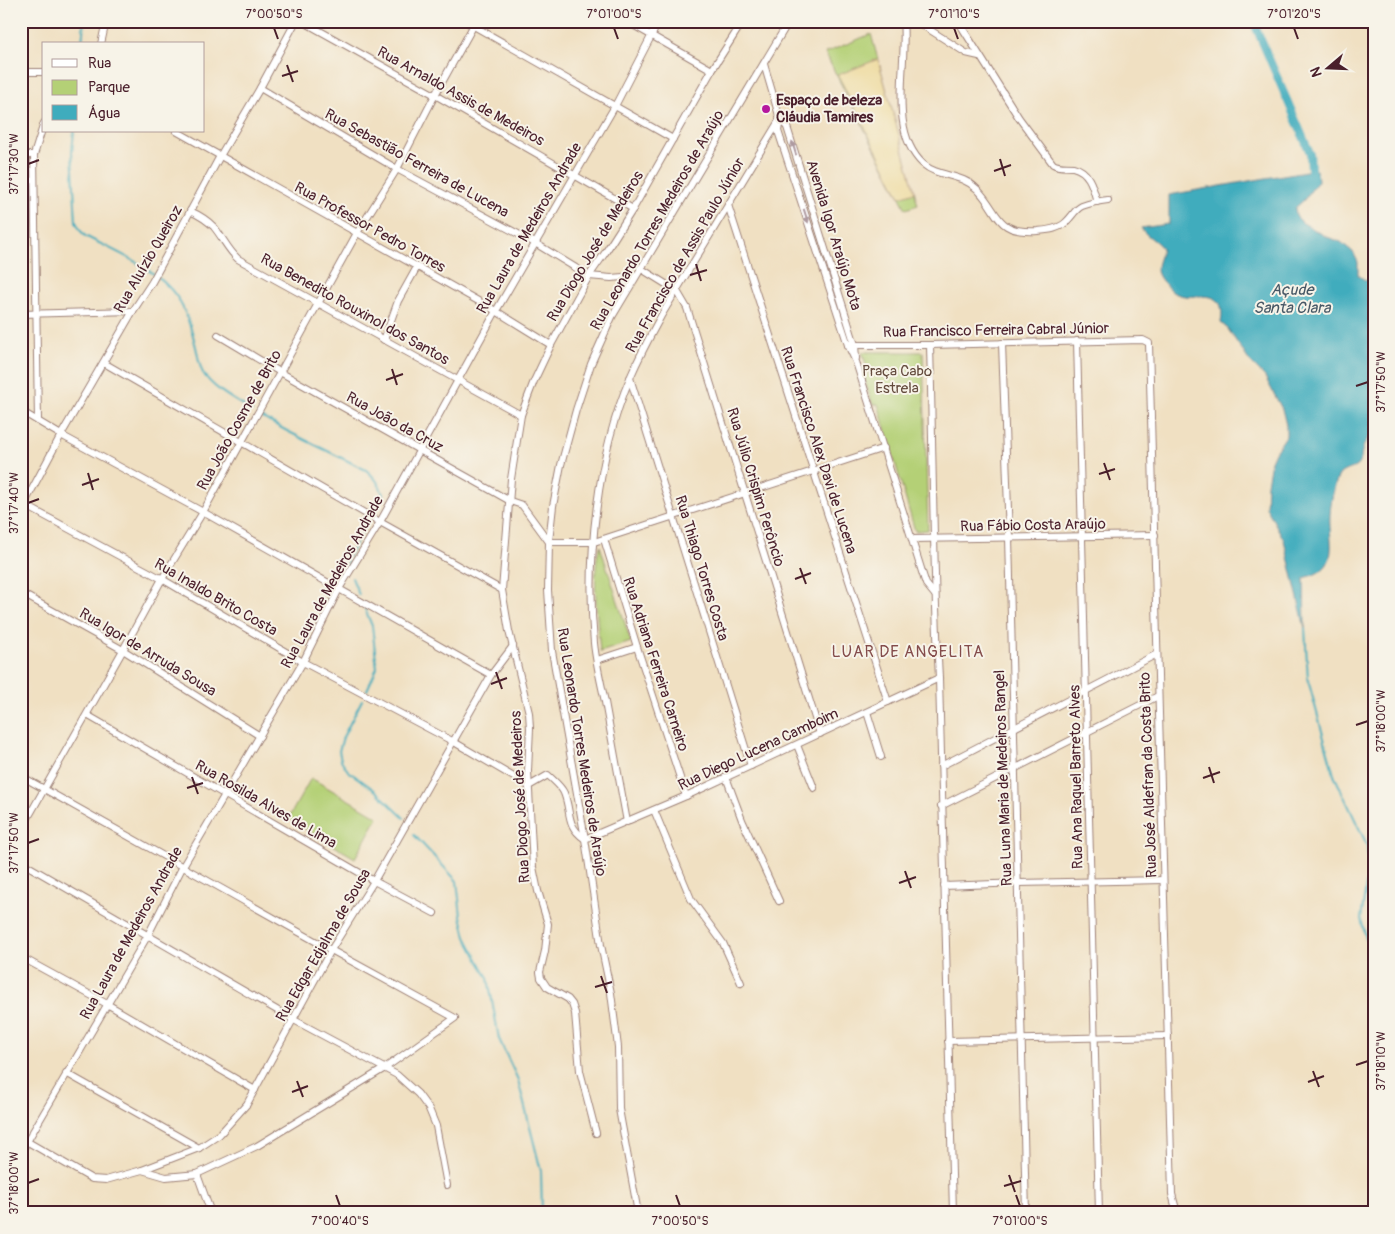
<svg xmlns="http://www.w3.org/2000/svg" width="1395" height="1234" font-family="Pangolin,sans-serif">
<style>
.green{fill:#b4d076;stroke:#7f7850}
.sand{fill:#eeda9e;stroke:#9c7c64}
.water{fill:#3facbd;stroke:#446674}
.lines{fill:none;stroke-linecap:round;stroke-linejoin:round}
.stream{stroke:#3facbd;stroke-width:2}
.canal{stroke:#3facbd;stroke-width:8}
.minor-casing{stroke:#9d8076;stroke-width:8}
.minor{stroke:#fff;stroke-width:6}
.oneway{fill:#ae9aa0}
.ticks{fill:none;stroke:#4a1f2b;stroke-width:2}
.poi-dot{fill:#b5179e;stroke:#f7f3e8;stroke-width:2}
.labels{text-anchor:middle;stroke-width:4;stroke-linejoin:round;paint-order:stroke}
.street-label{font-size:15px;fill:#4a1f2b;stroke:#f7f3e8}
.poi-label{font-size:15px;font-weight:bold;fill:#4a1f2b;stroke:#f7f3e8;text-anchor:start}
.park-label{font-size:15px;fill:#644b3e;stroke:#f7f3e8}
.water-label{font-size:16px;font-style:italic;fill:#465765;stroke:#f7f3e8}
.neighbourhood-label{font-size:16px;letter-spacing:1px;fill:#844c4b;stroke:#f7f3e8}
.neatline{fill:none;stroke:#4a1f2b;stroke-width:2}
.ticks-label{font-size:12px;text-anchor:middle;fill:#4a1f2b}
</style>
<rect width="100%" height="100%" fill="#f7f3e8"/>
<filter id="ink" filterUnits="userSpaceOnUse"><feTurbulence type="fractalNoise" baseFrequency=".02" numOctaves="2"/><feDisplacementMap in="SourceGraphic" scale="10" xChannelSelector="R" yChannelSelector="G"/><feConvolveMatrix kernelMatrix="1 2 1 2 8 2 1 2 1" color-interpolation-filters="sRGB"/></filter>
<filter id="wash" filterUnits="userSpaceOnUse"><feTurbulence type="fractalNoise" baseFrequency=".0096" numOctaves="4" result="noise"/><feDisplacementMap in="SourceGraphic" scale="20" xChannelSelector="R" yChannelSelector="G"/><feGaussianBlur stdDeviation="1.12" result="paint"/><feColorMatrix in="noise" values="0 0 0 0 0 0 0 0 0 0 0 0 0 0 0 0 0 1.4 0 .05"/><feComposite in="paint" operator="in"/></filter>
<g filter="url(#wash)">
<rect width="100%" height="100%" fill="#f0e0c2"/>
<g class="green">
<path d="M871 34 918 205 906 209 825 53Z"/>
<path d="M862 352H923L928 530 915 531 878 404 873 405 863 376 869 374Z"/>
<path d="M600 546 631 642 600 652C598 627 591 568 600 546Z"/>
<path d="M311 778 378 817 355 858 288 819Z"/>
</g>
<path class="sand" d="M878 59 915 192 900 197 838 75Z"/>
<path class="water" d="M1317 170 1318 181 1304 200 1295 208 1296 216 1303 223 1327 237 1341 242 1353 252 1358 262V275L1365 280 1374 281V416C1370 423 1373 428 1370 435 1368 439 1364 443 1363 448 1361 453 1362 459 1359 463 1355 471 1342 468 1338 477 1332 492 1329 512 1330 527 1332 553 1335 570 1304 578L1305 628 1284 540 1266 507 1267 484 1271 461 1275 452 1286 436V425L1282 409 1265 377 1250 362 1228 329 1221 323C1228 283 1194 302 1177 294 1172 293 1168 288 1165 284 1162 281 1158 276 1157 271 1156 264 1161 256 1162 248 1156 240 1147 237 1141 228L1169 224V195L1306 171Z"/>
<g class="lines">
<g class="stream">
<path d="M82 44 84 21"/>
<path d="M74 131 72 152 76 222 80 230 85 236C116 252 157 268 177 297 187 313 192 330 196 347 198 355 199 366 203 373 214 390 235 400 252 411"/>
<path d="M259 416 289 432 366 470C374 477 380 483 383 495L374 512"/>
<path d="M348 569 347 559 368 522"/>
<path d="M352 578 359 595"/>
<path d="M365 609 372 626 377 668 367 690"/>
<path d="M1305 628 1308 680 1334 775 1367 845 1369 866 1361 919 1368 946 1374 957"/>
<path d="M362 700 343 737 339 751 341 760 348 771 376 791 404 818"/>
<path d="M414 835 457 881 461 916 466 937 488 978 499 1039 518 1080 541 1171 542 1213"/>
</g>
<path class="canal" d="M1253 21 1310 153 1311 170"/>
</g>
</g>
<g filter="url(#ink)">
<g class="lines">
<defs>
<g id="minor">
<path d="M302 21 435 95 633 209"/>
<path d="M465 21 673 139"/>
<path d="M626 21 712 70"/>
<path d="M903 21C908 65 887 130 923 164 939 178 961 173 977 189 1000 212 994 234 1038 231 1047 230 1060 229 1066 222 1072 217 1075 209 1082 206 1090 203 1100 201 1108 200"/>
<path d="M916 21 966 53 979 56"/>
<path d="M958 21 1019 118 1053 164C1060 168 1066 166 1073 167 1090 171 1093 188 1097 202"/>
<path d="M101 44 106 21"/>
<path d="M764 64 780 119 778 131 848 345 856 362 923 575 926 584 935 595"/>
<path d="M21 72H44"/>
<path d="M260 88 397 169 535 243 589 276 611 278 635 276"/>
<path d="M780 119 787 127 855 345 856 358"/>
<path d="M176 131 496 311 551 345"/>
<path d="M21 155H34"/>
<path d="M728 205 888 702"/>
<path d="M190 211C199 215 207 220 214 227 223 238 228 250 238 259L521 415"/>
<path d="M640 268 677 291 687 308 820 734"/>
<path d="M21 314 133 311"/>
<path d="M218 335 280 372 510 501 522 505 549 542H594L884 448"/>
<path d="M384 340 398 301 417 267"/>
<path d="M1077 341 1099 1213"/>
<path d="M1002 343 1009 537 1026 1213"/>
<path d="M848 345H930L1143 340 1149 343 1172 1194 1177 1213"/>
<path d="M930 345C933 456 933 567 939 678L953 1213"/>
<path d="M104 363 380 522 502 590"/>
<path d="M630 378 751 766"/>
<path d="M21 411 61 435 203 512 491 675"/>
<path d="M38 421 34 155 44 123"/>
<path d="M21 503 162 579 303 662 454 742 529 786 548 775C554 781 561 786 564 793 572 813 565 825 585 839L686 796 939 678"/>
<path d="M21 510 61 435 133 311 152 282 220 156 260 88 296 21"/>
<path d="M604 539 637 647 686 796"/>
<path d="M912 539 1155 535"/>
<path d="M21 593 123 650 260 736"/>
<path d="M597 660 637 647"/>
<path d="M867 712 881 757"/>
<path d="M87 715 374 881 434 913"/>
<path d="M797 745 814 788"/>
<path d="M941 766 1157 654"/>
<path d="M21 776 331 950 455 1018 385 1068 257 1146 197 1174"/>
<path d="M726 777 742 820 779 901"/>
<path d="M941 806 1158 696"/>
<path d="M654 810 691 899 723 943 741 983"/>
<path d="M627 822C620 782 612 742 605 702 601 683 596 663 594 643 586 559 597 455 630 378 639 357 650 336 661 316L780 119"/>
<path d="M21 830 123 650 162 579 203 512 357 233 397 169 435 95 476 21"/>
<path d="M21 862 294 1020 397 1075 418 1094 429 1109 436 1126 447 1185"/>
<path d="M944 886 1019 883 1163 880"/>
<path d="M21 957 107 1004 255 1090"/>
<path d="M948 1041 1168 1036"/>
<path d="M66 1073 199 1148"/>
<path d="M596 1133 580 1071 575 1013 572 1004 568 999 547 987 541 978 540 972 545 951 548 924 538 891 533 867 528 771 530 728 529 713 509 631 502 590 511 479 521 415 534 381 551 345 589 276 605 253 633 209 712 70 743 21"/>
<path d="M21 1138 92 1179 106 1180 142 1170 199 1148 219 1135 247 1104 331 950 374 881 491 675 513 646"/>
<path d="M21 1152 148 935 183 866 303 662 339 589 380 522 496 311 615 106 659 21"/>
<path d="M142 1170 166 1177 197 1174 211 1213"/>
<path d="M638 1213 619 1109 618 1047 611 993 601 945 585 839 552 651 548 590 549 542 553 506 561 465 576 410 591 364 612 317 789 21"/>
<path d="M1351 1213H1359"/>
</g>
</defs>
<use href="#minor" class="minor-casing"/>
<use href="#minor" class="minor"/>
</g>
<defs><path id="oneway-solid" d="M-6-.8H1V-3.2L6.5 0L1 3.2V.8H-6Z" transform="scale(1.25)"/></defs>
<g class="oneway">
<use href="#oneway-solid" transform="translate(794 148) rotate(-107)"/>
<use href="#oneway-solid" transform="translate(806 216) rotate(72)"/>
</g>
</g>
<path class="ticks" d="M274 28 278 39M614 28 618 39M954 28 958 39M1294 28 1298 39M287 65 293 82M282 76 298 71M1000 159 1005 176M28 164 39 160M994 171 1011 165M696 264 701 281M690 275 707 270M392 369 397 385M386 380 403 374M1356 386 1368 382M1104 463 1110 480M88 473 93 490M1099 474 1115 469M82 485 99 479M28 503 39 499M800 568 806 584M795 579 811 573M496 672 502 689M491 684 507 678M1356 725 1368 721M1209 767 1214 783M192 777 198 794M1203 778 1220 772M187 788 203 783M28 843 39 839M905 871 911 888M899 883 916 877M601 976 607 993M595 987 612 982M1356 1065 1368 1061M1313 1071 1319 1087M297 1081 303 1097M1308 1082 1324 1076M292 1092 308 1086M1009 1175 1015 1192M28 1183 39 1179M1004 1186 1021 1181M336 1195 340 1206M676 1195 680 1206M1016 1195 1020 1206"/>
<circle class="poi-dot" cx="766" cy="109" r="5"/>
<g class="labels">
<g class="street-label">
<text transform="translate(461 96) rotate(29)" y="5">Rua Arnaldo Assis de Medeiros</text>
<text transform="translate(417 163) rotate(29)" y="5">Rua Sebastião Ferreira de Lucena</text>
<text transform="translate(657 220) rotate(-60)" y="5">Rua Leonardo Torres Medeiros de Araújo</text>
<text transform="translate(370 227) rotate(29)" y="5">Rua Professor Pedro Torres</text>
<text transform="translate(529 228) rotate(-60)" y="5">Rua Laura de Medeiros Andrade</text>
<text transform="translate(834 235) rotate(73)" y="5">Avenida Igor Araújo Mota</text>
<text transform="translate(595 246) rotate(-59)" y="5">Rua Diogo José de Medeiros</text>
<text transform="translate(685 255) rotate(-60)" y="5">Rua Francisco de Assis Paulo Júnior</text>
<text transform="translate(148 259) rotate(-60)" y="5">Rua Aluízio Queiroz</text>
<text transform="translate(355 309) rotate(29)" y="5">Rua Benedito Rouxinol dos Santos</text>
<text transform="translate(996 330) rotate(-1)" y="5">Rua Francisco Ferreira Cabral Júnior</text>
<text transform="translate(239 420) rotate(-61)" y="5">Rua João Cosme de Brito</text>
<text transform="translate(395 422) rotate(29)" y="5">Rua João da Cruz</text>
<text transform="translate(819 450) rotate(72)" y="5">Rua Francisco Alex Davi de Lucena</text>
<text transform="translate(756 487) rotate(73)" y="5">Rua Júlio Crispim Perôncio</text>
<text transform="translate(1033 525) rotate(-1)" y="5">Rua Fábio Costa Araújo</text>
<text transform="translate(702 568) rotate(73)" y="5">Rua Thiago Torres Costa</text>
<text transform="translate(332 582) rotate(-61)" y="5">Rua Laura de Medeiros Andrade</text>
<text transform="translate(216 597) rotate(30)" y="5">Rua Inaldo Brito Costa</text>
<text transform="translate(148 652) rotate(31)" y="5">Rua Igor de Arruda Sousa</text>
<text transform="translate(656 664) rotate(72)" y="5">Rua Adriana Ferreira Carneiro</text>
<text transform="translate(758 749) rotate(-25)" y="5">Rua Diego Lucena Camboim</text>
<text transform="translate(582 752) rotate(81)" y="5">Rua Leonardo Torres Medeiros de Araújo</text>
<text transform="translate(1148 775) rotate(-92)" y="5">Rua José Aldefran da Costa Brito</text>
<text transform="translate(1076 777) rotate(-91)" y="5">Rua Ana Raquel Barreto Alves</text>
<text transform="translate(1003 778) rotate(-92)" y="5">Rua Luna Maria de Medeiros Rangel</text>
<text transform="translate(520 797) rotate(-93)" y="5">Rua Diogo José de Medeiros</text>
<text transform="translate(266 804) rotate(30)" y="5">Rua Rosilda Alves de Lima</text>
<text transform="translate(131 933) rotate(-61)" y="5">Rua Laura de Medeiros Andrade</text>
<text transform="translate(323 945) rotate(-60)" y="5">Rua Edgar Edjalma de Sousa</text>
</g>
<g class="poi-label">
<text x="776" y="105">Espaço de beleza<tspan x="776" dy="17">Cláudia Tamires</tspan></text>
</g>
<g class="park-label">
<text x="897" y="376">Praça Cabo<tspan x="897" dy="17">Estrela</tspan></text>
</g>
<g class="water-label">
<text x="1292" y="295">Açude<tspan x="1292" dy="18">Santa Clara</tspan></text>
</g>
<g class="neighbourhood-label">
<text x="908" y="657">LUAR DE ANGELITA</text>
</g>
</g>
<rect width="1395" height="1234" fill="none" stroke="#f7f3e8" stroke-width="55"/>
<rect x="42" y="42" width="162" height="90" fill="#f7f3e8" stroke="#b29e9c"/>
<rect x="52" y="59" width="25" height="8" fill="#ffffff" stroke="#b29e9c"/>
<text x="88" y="68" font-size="15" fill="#4a1f2b">Rua</text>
<rect x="52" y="80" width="25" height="15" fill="#b4d076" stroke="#b29e9c"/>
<text x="88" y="92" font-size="15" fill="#4a1f2b">Parque</text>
<rect x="52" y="105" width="25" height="15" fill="#3facbd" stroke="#b29e9c"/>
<text x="88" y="118" font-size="15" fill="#4a1f2b">Água</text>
<g transform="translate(1328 68) rotate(251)" stroke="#f7f3e8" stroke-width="4" paint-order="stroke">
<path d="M0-4L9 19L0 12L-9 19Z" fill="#4a1f2b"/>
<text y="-8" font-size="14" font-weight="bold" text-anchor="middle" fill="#4a1f2b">N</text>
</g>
<rect x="28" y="28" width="1340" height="1178" class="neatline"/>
<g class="ticks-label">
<text x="274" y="18">7°00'50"S</text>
<text x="614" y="18">7°01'00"S</text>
<text x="954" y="18">7°01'10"S</text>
<text x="1294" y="18">7°01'20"S</text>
<text transform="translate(14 164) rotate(-90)" y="4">37°17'30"W</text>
<text transform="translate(1381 382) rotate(-90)" y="4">37°17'50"W</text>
<text transform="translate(14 503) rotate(-90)" y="4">37°17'40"W</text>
<text transform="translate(1381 721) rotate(-90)" y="4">37°18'00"W</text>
<text transform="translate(14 843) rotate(-90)" y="4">37°17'50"W</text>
<text transform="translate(1381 1061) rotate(-90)" y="4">37°18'10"W</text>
<text transform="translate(14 1183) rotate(-90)" y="4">37°18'00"W</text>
<text x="340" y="1225">7°00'40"S</text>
<text x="680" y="1225">7°00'50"S</text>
<text x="1020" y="1225">7°01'00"S</text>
</g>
</svg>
